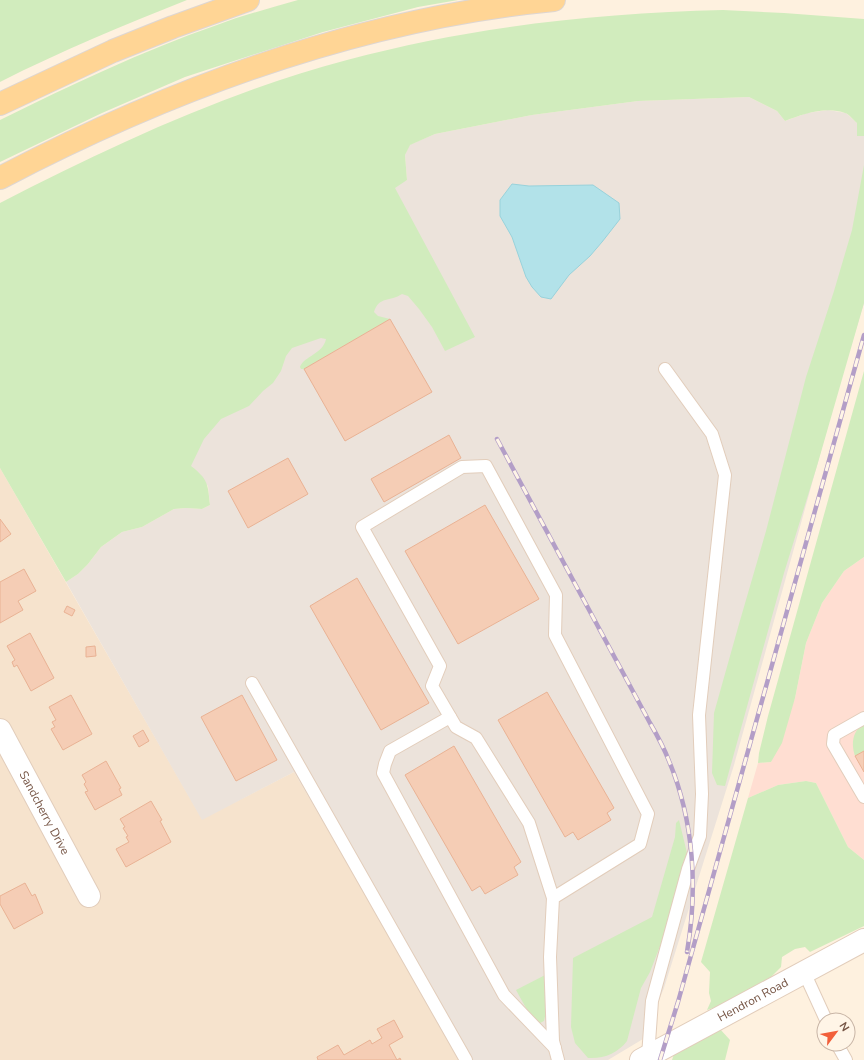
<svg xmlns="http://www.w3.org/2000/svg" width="864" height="1060" font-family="'Nunito Sans',sans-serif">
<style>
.residential{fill:#f6e3cd}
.commercial{fill:#ffded2}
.industrial{fill:#ece3db}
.green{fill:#d1ecbd}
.water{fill:#b2e2e9;stroke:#98d2db}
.building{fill:#f5cdb5;stroke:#e9b294}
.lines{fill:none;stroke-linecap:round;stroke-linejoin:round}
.service-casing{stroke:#e2cdbb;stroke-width:14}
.minor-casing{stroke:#e2cdbb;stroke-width:24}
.tertiary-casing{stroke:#e2cdbb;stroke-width:24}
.primary-casing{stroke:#ded6d2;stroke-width:24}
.service{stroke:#fff;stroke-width:12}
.minor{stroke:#fff;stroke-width:22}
.tertiary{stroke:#fff;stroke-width:22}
.primary{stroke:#ffd595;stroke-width:22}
.rail-casing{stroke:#b39ec7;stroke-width:4.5}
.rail{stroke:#fff5e7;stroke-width:3;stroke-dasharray:9;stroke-linecap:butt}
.labels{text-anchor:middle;stroke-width:3;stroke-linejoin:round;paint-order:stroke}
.street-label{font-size:12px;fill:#765545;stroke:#fff5e7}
</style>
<rect width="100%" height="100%" fill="#fef1df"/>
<path class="residential" d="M0 468 202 819 294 772 462 1060H0Z"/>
<path class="commercial" d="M864 557V860L848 847 816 783 806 781 778 785 748 798 758 763 771 762 795 698 806 643 822 603 844 571Z"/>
<path class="industrial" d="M749 97 777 111 785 121 807 113 828 110 846 113 857 123V135L864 136V303L839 386 734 765 664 988 643 1039 608 1060H462L294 772 202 820 66 582 78 574 88 564 101 547 122 532 142 527 174 509 186 508 202 509 210 505 208 486 190 466 24 327 407 180 405 155 409 145 435 134 532 115 638 101Z"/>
<g class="green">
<path d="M0 0H187C124 25 61 51 0 82Z"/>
<path d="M298 0H458L418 7 323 32 185 77 102 113 0 162V120C71 85 142 51 217 25 243 15 271 8 298 0Z"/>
<path d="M723 10 784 13 864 19V136H857V123C853 120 849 114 845 113 826 106 803 114 785 121L777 111 749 97 638 101 532 115 435 134 410 145 405 155 407 180 395 188 475 337 445 351 432 327 419 309 408 296 402 294C390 302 379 296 374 312L378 316 390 319 304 369H301L300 367C304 356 323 354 326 339L321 338 292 348 286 356 281 371 273 383 263 391 249 406 221 419 204 439 191 466C208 479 208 484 210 505L202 509 186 508 174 509 142 527 122 532 101 547 88 564 78 574 66 582 0 468V203C111 146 226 92 347 60 470 27 596 13 723 10Z"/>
<path d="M864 165V303L817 466 784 573 725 786 717 785 712 773 714 713 739 624 766 531 806 377 834 291 852 230Z"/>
<path d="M864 371V557L844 571 822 603 806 643 795 698 782 743 771 762 758 763 759 753 768 716Z"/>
<path d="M864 724V751L855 756C851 744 852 731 864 724Z"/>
<path d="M806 781 816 783 848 847 864 860V926L810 952 805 947 795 949 782 957 781 967 771 977 722 1005 707 1010 711 1001 709 993 710 972 701 962 748 798 778 785Z"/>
<path d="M679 820 687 853 684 868 667 928 650 972 641 988 627 1041C618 1053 604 1059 588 1058L575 1043 571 1027 573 958 652 917 675 837 676 823Z"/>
<path d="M549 973 546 1012 544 1021 540 1023C529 1017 522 1000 516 990Z"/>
<path d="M719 1028 730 1040 725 1060H672L675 1051Z"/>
</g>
<path class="water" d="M512 184 529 186 593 185 619 203 620 219 602 242 590 256 569 275 551 299 541 297 532 287 526 277 512 237 500 216V200Z"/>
<g class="building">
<path d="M390 319 432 392 345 441 304 369Z"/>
<path d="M449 435 461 458 384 502 371 479Z"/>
<path d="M288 458 308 494 248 528 228 491Z"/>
<path d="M485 505 539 599 458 644 405 551Z"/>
<path d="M0 519 11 534 0 542Z"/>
<path d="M24 569 36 591 18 601 23 610 0 623V582Z"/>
<path d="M357 578 429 703 381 730 310 606Z"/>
<path d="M67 606 75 610 72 616 64 612Z"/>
<path d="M30 633 54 678 31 691 17 665 14 667 12 662 15 660 7 646Z"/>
<path d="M95 646 96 656 86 657V647Z"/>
<path d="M547 692 614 808 607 813 611 820 578 840 573 832 565 837 498 720Z"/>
<path d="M71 695 92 734 63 750 51 729 55 727 52 722 56 720 49 707Z"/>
<path d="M242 695 277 760 236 781 201 717Z"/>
<path d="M143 730 149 741 139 747 133 736Z"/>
<path d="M454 746 521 862 514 867 518 875 485 894 480 886 472 891 405 775Z"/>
<path d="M864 751V772L855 756Z"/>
<path d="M106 761 121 788 119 789 122 795 95 810 85 792 88 791 84 784 86 782 82 775Z"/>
<path d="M151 801 162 820 160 821 171 842 126 867 116 849 129 842 126 837 128 836 123 828 125 827 120 819Z"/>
<path d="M25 883 32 896 35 894 43 913 14 929 0 904V896Z"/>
<path d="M394 1020 403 1037 389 1045 397 1060 400 1058 401 1060H318L317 1057 338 1045 344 1055 370 1040 372 1044 382 1038 377 1029Z"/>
</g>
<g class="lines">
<defs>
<g id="service">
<path d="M252 683 466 1060"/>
<path d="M450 717 390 751 385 764 383 773 504 995 555 1048"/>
<path d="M864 718 834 735 833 744 864 797"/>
<path d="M553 898 640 844 648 814 555 635 556 595 486 466 462 467 362 527 440 666 432 686 456 727 476 738 529 823 553 898 550 957 553 1041 558 1060"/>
<path d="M804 972 826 1020"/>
<path d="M837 1044 846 1060"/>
<path d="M648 1056 652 1001 688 869 700 836 702 794 699 715 725 475 712 434 665 369"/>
</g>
<g id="minor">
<path id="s1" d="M0 730 89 896"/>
</g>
<g id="tertiary">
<path id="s2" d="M641 1060 864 940"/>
</g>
<g id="primary">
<path d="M0 104 113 51 173 27 248 0"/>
<path d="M0 178C172 88 359 19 554 0"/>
</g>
</defs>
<use href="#service" class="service-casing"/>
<use href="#minor" class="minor-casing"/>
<use href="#tertiary" class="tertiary-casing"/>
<use href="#primary" class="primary-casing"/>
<use href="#service" class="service"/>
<use href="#minor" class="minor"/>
<use href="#tertiary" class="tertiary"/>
<use href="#primary" class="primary"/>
<defs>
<g id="rail">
<path d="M497 439 650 723C657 735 664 748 669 761 694 821 698 889 687 952"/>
<path d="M660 1060 678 1002 864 335"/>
</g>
</defs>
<use href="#rail" class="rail-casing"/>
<use href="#rail" class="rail"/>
</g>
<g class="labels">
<g class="street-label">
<text dy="4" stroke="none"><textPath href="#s1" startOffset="94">Sandcherry Drive</textPath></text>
<text dy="4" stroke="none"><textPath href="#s2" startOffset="127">Hendron Road</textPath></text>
</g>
</g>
<g transform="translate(836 1032) rotate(58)"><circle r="19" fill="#fff5e7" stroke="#c8b5a6"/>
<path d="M0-3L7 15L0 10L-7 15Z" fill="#f25f3a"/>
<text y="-6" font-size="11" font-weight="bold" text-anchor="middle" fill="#765545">N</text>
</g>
</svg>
